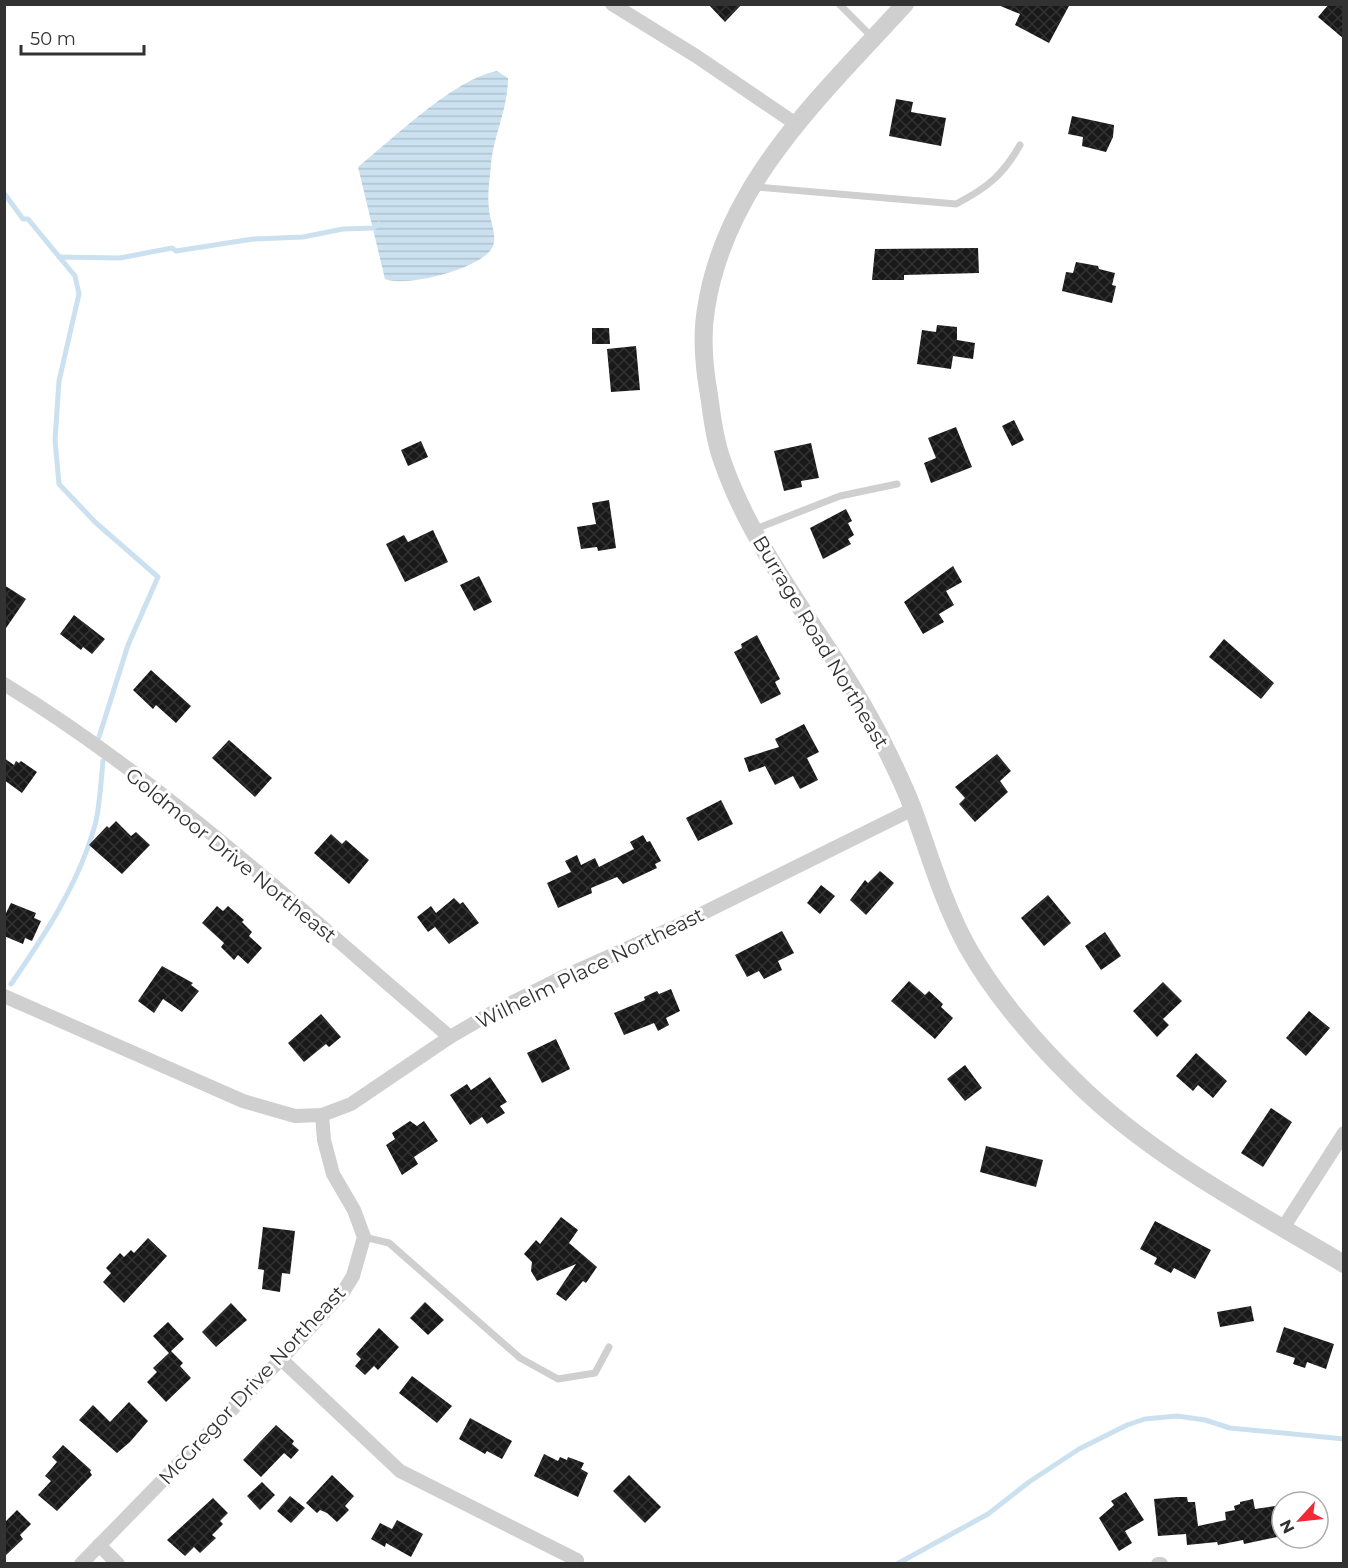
<svg xmlns="http://www.w3.org/2000/svg" width="1348" height="1568" font-family="Montserrat,sans-serif">
<style>
.water{fill:url(#water-rules)}
.lines{fill:none;stroke-linecap:round;stroke-linejoin:round}
.stream{stroke:#cbe1f0;stroke-width:5}
.building{fill:url(#building-cross-hatch)}
.service{stroke:#cfcfcf;stroke-width:7}
.minor{stroke:#cfcfcf;stroke-width:14}
.tertiary{stroke:#cfcfcf;stroke-width:18}
.labels{text-anchor:middle;stroke-width:6;stroke-linejoin:round;paint-order:stroke}
.street-label{font-size:20px;fill:#323232;stroke:#fff}
</style>
<defs>
<pattern id="water-rules" width="6" height="5" patternUnits="userSpaceOnUse" patternTransform="scale(1.5)"><rect width="6" height="5" fill="#cbe1f0"/><path d="M0 2.5h6" fill="none" stroke="#afc2ce"/></pattern>
<pattern id="building-cross-hatch" width="8" height="8" patternUnits="userSpaceOnUse" patternTransform="scale(1.5)"><rect width="8" height="8" fill="#191919"/><path d="M0 0l8 8M0 8l8-8" fill="none" stroke="#323232"/></pattern>
</defs>
<rect width="100%" height="100%" fill="#fff"/>
<path class="water" d="M497 71 508 78C508 109 494 134 491 164 490 178 487 195 489 209 490 222 497 233 493 246 485 268 406 288 385 279L358 167C394 138 454 79 497 71Z"/>
<g class="lines">
<g class="stream">
<path d="M4 193 23 219H28L75 276 79 294 59 381 55 440 59 484 95 522 158 577 128 645 99 737"/>
<path d="M59 257 120 258 172 248 176 251 253 239 303 237 343 229 373 228 379 224"/>
<path d="M11 984C45 935 81 880 96 821 100 802 101 781 103 761"/>
<path d="M897 1564 988 1514 1029 1482 1079 1449 1127 1425 1145 1419 1177 1416 1205 1420 1230 1428 1344 1439"/>
</g>
</g>
<g class="building">
<path d="M708 4H742L725 22Z"/>
<path d="M1070 4 1049 43 1015 25 1020 14 998 5Z"/>
<path d="M1329 4H1344V39L1318 17Z"/>
<path d="M896 99 913 102 911 112 946 118 941 146 889 136Z"/>
<path d="M1072 116 1114 125 1113 137 1106 152 1082 146 1083 137 1068 134Z"/>
<path d="M978 248 979 273 904 275V280H872L875 249Z"/>
<path d="M1076 262 1098 266 1099 269 1115 273 1112 285 1116 286 1112 303 1062 291 1066 272 1073 273Z"/>
<path d="M937 325 957 327V340L975 343 973 359 953 356 951 369 917 364 922 330 936 332Z"/>
<path d="M592 328H609L610 344H592Z"/>
<path d="M636 346 640 390 611 392 607 349Z"/>
<path d="M1014 420 1024 440 1012 446 1002 426Z"/>
<path d="M956 427 972 467 931 483 924 463 936 458 928 438Z"/>
<path d="M421 441 428 457 408 466 401 450Z"/>
<path d="M811 443 819 478 801 481 802 487 784 491 774 451Z"/>
<path d="M609 500 616 548 598 551 597 547 581 549 577 527 596 524 592 503Z"/>
<path d="M846 509 852 521 848 523 854 535 848 539 851 544 823 559 810 528Z"/>
<path d="M433 530 448 562 405 582 386 544 404 535 408 542Z"/>
<path d="M953 566 962 582 946 591 954 605 939 614 944 622 923 634 904 602Z"/>
<path d="M479 576 492 602 474 611 460 585Z"/>
<path d="M4 585 26 599 4 631Z"/>
<path d="M74 615 105 639 92 654 83 647 81 650 60 634Z"/>
<path d="M757 635 780 679 775 682 781 694 761 704 734 652 742 648 741 644Z"/>
<path d="M1224 639 1274 683 1261 699 1209 657Z"/>
<path d="M151 670 191 706 176 723 156 705 153 709 133 690Z"/>
<path d="M804 724 819 752 807 758 818 780 800 789 793 776 775 785 765 766 749 772 744 758 779 747 775 739Z"/>
<path d="M229 740 272 778 255 797 212 758Z"/>
<path d="M997 754 1011 771 1000 781 1008 792 975 822 959 804 965 798 955 787Z"/>
<path d="M4 758 14 765 16 761 19 763 21 761 37 772 22 793 4 780Z"/>
<path d="M721 800 733 824 698 841 686 818Z"/>
<path d="M116 821 131 836 136 832 150 845 122 874 89 845 107 826 109 828Z"/>
<path d="M331 834 342 844 346 840 369 860 349 884 314 853Z"/>
<path d="M643 835 647 842 650 841 661 861 655 864 657 868 623 884 617 877 591 888 592 893 558 908 547 883 571 872 565 861 577 855 581 865 595 858 599 867 634 849 630 842Z"/>
<path d="M880 871 894 883 866 915 850 900 865 880 868 883Z"/>
<path d="M821 885 835 896 820 914 807 903Z"/>
<path d="M1048 895 1071 923 1044 946 1021 918Z"/>
<path d="M454 898 460 904 463 902 479 923 449 944 435 927 428 932 417 917 431 906 436 913Z"/>
<path d="M11 903 36 913 34 918 41 921 32 941 25 938 23 944 4 936V917Z"/>
<path d="M217 906 223 911 228 906 244 920 242 922 252 932 249 936 262 948 248 964 238 955 234 960 221 947 224 943 202 923Z"/>
<path d="M782 931 794 953 778 961 782 970 764 979 759 971 747 977 735 955Z"/>
<path d="M1105 932 1121 956 1101 970 1085 946Z"/>
<path d="M162 966 193 983 191 985 199 991 182 1012 163 999 154 1013 138 1001Z"/>
<path d="M909 981 925 995 929 991 943 1004 941 1007 953 1018 935 1039 891 1001Z"/>
<path d="M1163 982 1182 1001 1163 1019 1169 1025 1157 1037 1133 1011Z"/>
<path d="M671 989 680 1011 666 1018 669 1025 658 1031 654 1023 624 1035 614 1013 645 1000 644 997 657 991 659 994Z"/>
<path d="M1309 1011 1330 1028 1306 1056 1286 1038Z"/>
<path d="M321 1014 341 1037 329 1047 326 1044 304 1062 288 1043Z"/>
<path d="M556 1039 570 1069 542 1083 527 1053Z"/>
<path d="M1196 1053 1227 1081 1213 1098 1198 1085 1193 1091 1176 1076Z"/>
<path d="M965 1065 982 1088 965 1101 947 1079Z"/>
<path d="M490 1077 507 1102 500 1106 505 1113 487 1124 482 1117 470 1125 450 1095 467 1084 471 1090Z"/>
<path d="M1271 1108 1292 1122 1263 1167 1241 1153Z"/>
<path d="M410 1121 417 1126 424 1121 438 1141 414 1157 418 1164 402 1175 386 1145 395 1139 392 1133Z"/>
<path d="M986 1146 1043 1160 1036 1187 980 1172Z"/>
<path d="M561 1217 578 1230 569 1243 597 1267 586 1283 583 1281 566 1301 556 1294 576 1264 537 1281 531 1271 532 1262 524 1254 536 1240 540 1244Z"/>
<path d="M1155 1221 1211 1250 1195 1279 1174 1268 1171 1273 1154 1264 1157 1258 1140 1249Z"/>
<path d="M263 1227 295 1231 290 1274 282 1273 280 1292 262 1289 264 1270 258 1269Z"/>
<path d="M148 1238 167 1256 124 1303 103 1282 111 1273 106 1268 120 1253 124 1257 131 1250 134 1253Z"/>
<path d="M425 1302 444 1320 428 1335 410 1318Z"/>
<path d="M231 1303 247 1320 216 1347 202 1332Z"/>
<path d="M1251 1306 1254 1321 1220 1327 1217 1312Z"/>
<path d="M168 1322 184 1339 170 1352 171 1351 183 1363 180 1366 191 1378 166 1402 147 1382 157 1372 153 1368 169 1353 153 1336Z"/>
<path d="M1284 1327 1334 1344 1326 1369 1307 1362 1305 1368 1293 1364 1295 1358 1276 1352Z"/>
<path d="M379 1328 399 1347 378 1370 374 1366 365 1375 355 1366 361 1359 356 1354Z"/>
<path d="M412 1376 452 1406 437 1423 399 1393Z"/>
<path d="M129 1402 148 1421 130 1442 117 1453 79 1420 93 1405 110 1422Z"/>
<path d="M470 1418 512 1441 502 1459 487 1451 485 1454 459 1439Z"/>
<path d="M276 1425 294 1441 292 1444 299 1450 291 1459 284 1453 261 1477 243 1460Z"/>
<path d="M63 1445 91 1470 90 1472 92 1475 57 1511 38 1495 51 1481 45 1476 57 1462 52 1457Z"/>
<path d="M544 1454 558 1461 560 1457 567 1460 568 1457 584 1463 581 1469 588 1473 578 1497 534 1476Z"/>
<path d="M332 1475 354 1496 345 1506 349 1510 337 1522 327 1513 320 1510 317 1513 306 1503Z"/>
<path d="M629 1475 661 1507 645 1523 613 1491Z"/>
<path d="M262 1482 275 1495 260 1510 247 1496Z"/>
<path d="M1126 1492 1144 1520 1125 1531 1132 1543 1119 1551 1099 1518 1114 1505 1111 1501Z"/>
<path d="M290 1496 305 1508 291 1523 277 1511Z"/>
<path d="M1177 1497H1187L1188 1502H1195L1198 1526 1226 1520 1225 1512 1235 1510 1234 1506 1240 1504V1502L1253 1499 1255 1509 1282 1505V1536L1244 1544 1243 1540 1218 1545 1217 1542 1187 1545 1186 1534 1158 1536 1154 1499Z"/>
<path d="M213 1498 228 1513 220 1521 223 1524 212 1535 216 1538 200 1553 194 1547 185 1556 167 1540Z"/>
<path d="M17 1510 31 1524 20 1535 23 1539 4 1557V1523Z"/>
<path d="M397 1520 423 1534 411 1557 386 1543 385 1547 371 1539 380 1523 392 1529Z"/>
</g>
<g class="lines">
<g class="service">
<path d="M839 4 872 37"/>
<path d="M755 187 956 204C987 188 1003 175 1020 145"/>
<path d="M753 530 840 496 897 484"/>
<path d="M364 1237 389 1243 520 1358 558 1379 595 1373 609 1347"/>
</g>
<g class="minor">
<path d="M612 4 696 56 796 124"/>
<path d="M4 684C166 783 306 915 450 1037"/>
<path d="M4 996 243 1101 295 1116 322 1115 351 1104 450 1037 495 1011 561 978 673 928 913 809"/>
<path d="M1283 1228 1344 1133"/>
<path d="M281 1359 400 1471 577 1560"/>
<path d="M99 1545 118 1564"/>
<path d="M81 1564 281 1359 343 1292 353 1276 364 1237 354 1210 333 1174 324 1140 322 1115"/>
<path d="M1158 1564H1161"/>
</g>
<path class="tertiary" d="M905 4C823 94 725 183 706 309 701 338 704 367 709 395 712 416 714 437 721 457 754 557 829 638 877 731 890 757 903 782 913 809 930 856 944 905 968 948 996 997 1037 1044 1077 1083 1152 1157 1253 1210 1344 1264"/>
</g>
<g class="labels">
<g class="street-label">
<text transform="translate(821 642) rotate(59)" y="7">Burrage Road Northeast</text>
<text transform="translate(231 855) rotate(39)" y="7">Goldmoor Drive Northeast</text>
<text transform="translate(590 968) rotate(-26)" y="7">Wilhelm Place Northeast</text>
<text transform="translate(252 1385) rotate(-47)" y="7">McGregor Drive Northeast</text>
</g>
</g>
<rect width="1348" height="1568" fill="none" stroke="#323232" stroke-width="12"/>
<g transform="translate(1300 1520) rotate(243)"><circle r="28" fill="#ffffff" stroke="#adadad" stroke-width="1.5"/>
<path d="M0-4.5L10 22L0 15L-10 22Z" fill="#f22a38"/>
<text y="-9" font-size="16" font-weight="bold" text-anchor="middle" fill="#323232">N</text>
</g>
<path d="M21 45v9h123v-9" fill="none" stroke="#323232" stroke-width="3"/>
<text x="30" y="45" font-size="18" fill="#323232" stroke="#ffffff" stroke-width="4.5" paint-order="stroke">50 m</text>
</svg>
